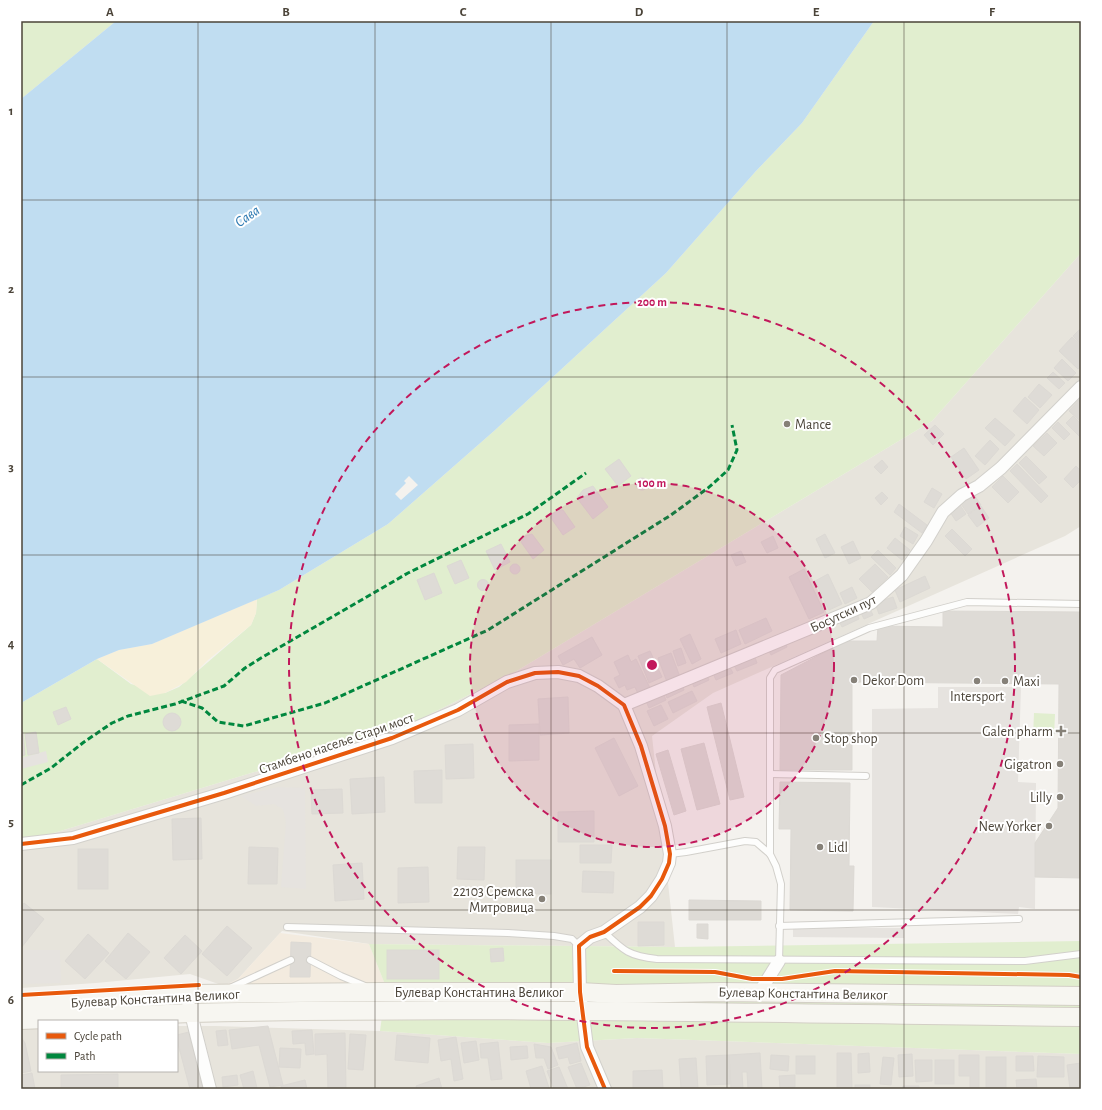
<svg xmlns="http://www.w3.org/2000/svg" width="1102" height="1110" font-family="'Alegreya Sans',sans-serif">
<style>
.residential{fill:#e7e4dc}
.commercial{fill:#f3ebdf}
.green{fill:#e1eecf}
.sand{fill:#f7f0da}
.parking{fill:#e6e3df}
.water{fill:#c0ddf1}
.pier{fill:#f4f2ee}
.building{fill:#dedbd6;stroke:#dcd9d4}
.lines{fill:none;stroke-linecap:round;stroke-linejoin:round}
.lane-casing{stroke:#d2d0cb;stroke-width:8}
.street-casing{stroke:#d2d0cb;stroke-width:14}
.secondary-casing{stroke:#d3cfc5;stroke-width:20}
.lane{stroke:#fdfdfc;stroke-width:6}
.street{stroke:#fdfdfc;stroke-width:12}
.secondary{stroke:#f7f6f1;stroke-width:18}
.quiet{stroke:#00873e;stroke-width:3;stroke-dasharray:6 3;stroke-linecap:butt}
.cycleway-casing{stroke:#fff;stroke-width:6}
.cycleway{stroke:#e8590c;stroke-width:4}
.grid{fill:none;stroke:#4b4439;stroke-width:1;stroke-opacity:0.55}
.ring{fill:none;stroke:#c2185b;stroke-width:2;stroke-dasharray:7 5}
.poi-dot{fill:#868178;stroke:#fff;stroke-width:1.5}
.labels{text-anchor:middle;stroke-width:4;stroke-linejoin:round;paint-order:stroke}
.poi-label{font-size:14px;fill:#4b4439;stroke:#fff;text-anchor:start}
.street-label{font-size:14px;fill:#4b4439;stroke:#fff}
.water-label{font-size:15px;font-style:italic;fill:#2e7ab2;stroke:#fff}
.centre{fill:#c2185b;stroke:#fff;stroke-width:2}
.ring-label{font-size:12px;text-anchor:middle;font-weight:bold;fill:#c2185b;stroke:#fff;stroke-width:4;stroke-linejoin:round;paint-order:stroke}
.neatline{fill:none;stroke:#4b4439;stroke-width:1.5}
.grid-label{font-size:13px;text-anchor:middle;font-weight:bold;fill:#4b4439}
</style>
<rect width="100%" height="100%" fill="#f4f2ee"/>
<g class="residential">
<path d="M1081 253V526L1065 536 713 693 652 736 675 947 369 944 282 931 238 979 224 986 190 974 96 983 21 988V843L406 726 515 672 932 421Z"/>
<path d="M39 1023V1071H177V1026H216L380 1031 548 1043 637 1038 1081 1054V1089H21V1024Z"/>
</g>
<path class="commercial" d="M280 933 369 944 386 987 224 986 238 979Z"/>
<g class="green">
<path d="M21 21H116L21 99Z"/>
<path d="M874 21H1081V253L932 421 515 672 406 726 21 843V703L97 659 131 684 165 693 179 687 251 625 256 613 257 599 279 590 388 524 494 431 666 273 756 171 802 123Z"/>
<path d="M1034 713 1055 714 1054 737H1033Z"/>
<path d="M1081 941V1054L637 1038 548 1043 380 1031 386 987 369 944 675 947Z"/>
</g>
<path class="sand" d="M257 599 256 613 251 625 208 660 186 682 165 693 150 696 97 659 119 650 152 644Z"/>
<g class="parking">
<path d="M938 687H1021L1018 782 1036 783 1035 909 1019 907 1018 914 872 907V709L938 708Z"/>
<path d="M46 751 48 762 21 769V758Z"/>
<path d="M278 787 305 788 306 889 281 887 286 822 283 809 274 804 256 806 241 796Z"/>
<path d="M793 928H904V938L793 937Z"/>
<path d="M21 950H60L61 983 21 984Z"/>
</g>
<path class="water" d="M116 21H874L802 123 756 171 666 273 494 431 388 524 279 590 152 644 119 650 97 659 21 703V99Z"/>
<path class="pier" d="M409 476 418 485 401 500 395 494 406 483 404 481Z"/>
<g class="building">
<path d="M1081 328V344L1073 336Z"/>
<path d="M1072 337 1081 345V366L1078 369 1059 351Z"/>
<path d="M1062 359 1076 373 1068 381 1054 368Z"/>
<path d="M1053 372 1065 383 1059 389 1047 378Z"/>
<path d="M1039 384 1052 395 1040 408 1028 397Z"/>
<path d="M1025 397 1039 410 1027 424 1013 411Z"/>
<path d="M1080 399 1081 400V422L1069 411Z"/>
<path d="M1073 416 1081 424V438L1066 423Z"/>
<path d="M995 418 1015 435 1005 446 985 428Z"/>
<path d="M1058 422 1070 434 1064 440 1052 428Z"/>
<path d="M935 425 944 434 933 445 924 435Z"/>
<path d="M1047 433 1057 443 1044 456 1033 446Z"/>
<path d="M990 440 999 449 985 465 975 456Z"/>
<path d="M964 448 979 470 966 479 951 457Z"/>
<path d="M1026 456 1047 477 1039 484 1019 463Z"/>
<path d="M619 459 631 476 618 486 605 469Z"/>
<path d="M882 460 888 467 881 474 874 467Z"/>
<path d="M1017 464 1048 496 1041 503 1010 471Z"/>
<path d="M1076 466 1081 471V480L1073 488 1064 479Z"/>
<path d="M1003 476 1019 492 1008 503 992 487Z"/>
<circle cx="642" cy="484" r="6"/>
<path d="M593 486 608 507 593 519 577 498 583 490Z"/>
<path d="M932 488 942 494 934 508 924 502Z"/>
<path d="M882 492 888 498 881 505 875 498Z"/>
<path d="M972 492 981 505 968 514 959 501Z"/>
<path d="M958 502 966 514 956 521 948 509Z"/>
<path d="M899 504 927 525 922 533 894 512Z"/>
<path d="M981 506 989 518 977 527 968 515Z"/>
<path d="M559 510H563L575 527 563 535 551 518 552 514Z"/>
<path d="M905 527 918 535 913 544 900 536Z"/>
<path d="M952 529 972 549 965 556 945 536Z"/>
<path d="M532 534 544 550 533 559 521 542 525 536Z"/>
<path d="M825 534 835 553 825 558 816 539Z"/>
<path d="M773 536 778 548 767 553 761 542Z"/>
<path d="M895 538 910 550 902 560 887 548Z"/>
<path d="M853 541 861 558 849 564 841 547Z"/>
<path d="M501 544 510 562 495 570 486 551Z"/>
<path d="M878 550 896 568 890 575 871 557Z"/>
<path d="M741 551 746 562 736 566 731 555Z"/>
<path d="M461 560 469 578 455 584 447 566Z"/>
<circle cx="515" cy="569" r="5"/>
<path d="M875 564 888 577 872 592 859 579Z"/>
<path d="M804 569 824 612 809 619 789 577Z"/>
<path d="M434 573 442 593 425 600 417 580Z"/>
<path d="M828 574 842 604 829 610 815 581Z"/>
<path d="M925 576 930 588 900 602 895 590Z"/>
<circle cx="483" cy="585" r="5.5"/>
<path d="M852 587 857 598 845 604 840 593Z"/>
<path d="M893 597 897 608 879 614 875 603Z"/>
<path d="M869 607 873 615 864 619 860 611Z"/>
<path d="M856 611 859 619 842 627 838 619Z"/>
<path d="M943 611 1081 612V878L1035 877V843L1058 808 1059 684 852 682V770H780L781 675 846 641H877L878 626 943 627Z"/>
<path d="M766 618 772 631 745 644 739 630Z"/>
<path d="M736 630 741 644 721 653 715 639Z"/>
<path d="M690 634 701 659 692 664 680 639Z"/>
<path d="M592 637 602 655 580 668 574 659 563 665 558 656Z"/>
<path d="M785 641 787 647 771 655 768 649Z"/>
<path d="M681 648 686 663 678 666 673 651Z"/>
<path d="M650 651 662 677 649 683 638 656Z"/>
<path d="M671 653 680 677 667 682 658 658Z"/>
<path d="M628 655 631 662 636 659 650 688 638 694 635 687 627 690 625 685 619 688 614 678 620 675 614 662Z"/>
<path d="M754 655 757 663 737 671 733 663Z"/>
<path d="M728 664 733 673 716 680 712 671Z"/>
<path d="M706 673 709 680 694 687 691 680Z"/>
<path d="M681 683 684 690 667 698 664 691Z"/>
<path d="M692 691 697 701 673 713 668 702Z"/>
<path d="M663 693 666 700 649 708 646 701Z"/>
<path d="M568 697 569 733 540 735 538 699Z"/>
<path d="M721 703 744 797 730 800 707 707Z"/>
<path d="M661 705 668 719 654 726 647 711Z"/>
<path d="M66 707 71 719 58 725 53 712Z"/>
<circle cx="172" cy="722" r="9"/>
<path d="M539 724V760L509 761V725Z"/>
<path d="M21 732H23L25 755 21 756Z"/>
<path d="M36 732 39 753 28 755 25 734Z"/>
<path d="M614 738 638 786 619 796 595 748Z"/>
<path d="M704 743 720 804 697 810 681 749Z"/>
<path d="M473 744 474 778 446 779 445 745Z"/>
<path d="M668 750 686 811 674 815 656 754Z"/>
<path d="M442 770V803H415L414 771Z"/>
<path d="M384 777 385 812 352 814 350 779Z"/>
<path d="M780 782 850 783 849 866H854L853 911 790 910 791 829H779Z"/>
<path d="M342 789 343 813 312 814 311 790Z"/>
<path d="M594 811V842H558V812Z"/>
<path d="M201 818 202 859 173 860 172 819Z"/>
<path d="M580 845H612L611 863H580Z"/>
<path d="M249 847 278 848 277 884H248Z"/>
<path d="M458 847H485L484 880 457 879Z"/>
<rect x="78" y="849" width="30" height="40"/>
<rect x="516" y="860" width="35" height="34"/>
<path d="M362 863 364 899 335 901 333 865Z"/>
<path d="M428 867 429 902 398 903V868Z"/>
<path d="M583 871 614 872 613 893 582 892Z"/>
<path d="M689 900 761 901V920H689Z"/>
<path d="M24 903 44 919 21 948V907Z"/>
<path d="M638 922H664V945L638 946Z"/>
<path d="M697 924H708V939L697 938Z"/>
<path d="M227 926 252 948 227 976 202 954Z"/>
<path d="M128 933 150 952 126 979 105 961Z"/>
<path d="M88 934 109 953 85 979 65 961Z"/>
<path d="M185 935 202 951 181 974 164 958Z"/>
<path d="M291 942 311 943 310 977H290Z"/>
<path d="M503 948 504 961 491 962 490 949Z"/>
<rect x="387" y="950" width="52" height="29"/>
<path d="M268 1026 283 1085 270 1087 259 1045 232 1049 229 1030Z"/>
<path d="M226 1030 228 1045 218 1046 216 1031Z"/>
<path d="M312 1030 314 1054 306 1055 305 1043 293 1044 292 1031Z"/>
<path d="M189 1032 203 1089H190L177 1040V1035Z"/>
<path d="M345 1033 346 1089H328L327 1054 315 1055V1034Z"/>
<path d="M350 1034 366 1035 363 1070 348 1069Z"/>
<path d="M397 1035 430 1038 428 1063 395 1060Z"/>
<path d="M21 1037 25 1043 31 1071 21 1073Z"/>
<path d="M456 1037 463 1079 454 1081 451 1059 441 1061 438 1040Z"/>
<path d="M476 1041 479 1060 464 1063 461 1043Z"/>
<path d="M498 1042 502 1079 491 1080 488 1058H481L480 1044Z"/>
<path d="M577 1043 581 1061 570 1064 568 1057 559 1059 556 1048Z"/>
<path d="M534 1044 551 1047 558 1065 548 1069 544 1058H536Z"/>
<path d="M527 1046 528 1058 511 1060 510 1047Z"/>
<path d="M280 1048 301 1049 300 1068 279 1067Z"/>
<path d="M760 1053 762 1089H748L747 1072H742L743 1089H731L729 1055Z"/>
<path d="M837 1053H851L852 1089H837Z"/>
<path d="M869 1053 870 1072 858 1073V1054Z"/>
<path d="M912 1054 913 1076 899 1077 898 1055Z"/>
<path d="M729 1055 730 1084 707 1085 706 1056Z"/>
<path d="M771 1055 789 1056 788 1071 770 1069Z"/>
<path d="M959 1055H979V1089H970V1076H959Z"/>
<rect x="796" y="1056" width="19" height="18"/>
<path d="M1016 1056H1033L1034 1071H1016Z"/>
<path d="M1038 1056 1064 1057V1077H1037Z"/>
<path d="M883 1057 894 1058 891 1085 880 1084Z"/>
<rect x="986" y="1057" width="20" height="32"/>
<path d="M696 1058 698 1089H681L679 1059Z"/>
<path d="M915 1060H932V1081L916 1082Z"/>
<rect x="935" y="1060" width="19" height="24"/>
<path d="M581 1063 590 1085 577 1089 568 1067Z"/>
<path d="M1081 1063V1089H1070L1067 1065Z"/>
<path d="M542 1066 549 1088 531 1089 526 1071Z"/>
<path d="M559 1067 568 1089H554L547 1071Z"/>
<path d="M662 1070 663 1089H633V1071Z"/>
<path d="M253 1071 257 1088 244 1089 240 1075Z"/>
<path d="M32 1073 35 1089H21V1075Z"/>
<path d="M118 1074V1089H61V1075Z"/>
<path d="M237 1075 238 1085 223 1087 222 1077Z"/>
<path d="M795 1075V1087L780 1088 779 1076Z"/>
<path d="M439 1078 442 1089H417L416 1086Z"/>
<path d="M1036 1079 1037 1089H1017L1016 1080Z"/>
<path d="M305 1080 307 1089H282L281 1086Z"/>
<rect x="855" y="1085" width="15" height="4"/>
<path d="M903 1086H919V1089H902Z"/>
</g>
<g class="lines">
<defs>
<g id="lane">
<path d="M770 774 866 776"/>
<path d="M670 854 686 852 745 841 756 842 770 854 776 866 781 884 779 961"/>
<path d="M770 854V678L775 670 869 628 967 602 1081 604"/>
<path d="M779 926 1019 919"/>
<path d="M287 927 508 933 554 936 572 939 579 946"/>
<path d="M604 932C624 951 629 956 657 959L1025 961 1081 954"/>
<path d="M310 960 341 976 365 986"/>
<path d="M230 988 291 960"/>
</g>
<g id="street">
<path d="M624 705 871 603 902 575 926 541 943 512 962 495 979 486 1001 468 1081 387"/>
<path d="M21 844 73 838 224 793 392 738 458 710 507 682 535 673 558 672 579 676 598 686 624 705 641 746 665 826 670 854 669 863 662 879 651 896 640 907 604 932 590 937 579 946 580 992 587 1047 605 1089"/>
<path d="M759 993 779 961"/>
<path d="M186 994 210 1089"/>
</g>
<g id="secondary">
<path d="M21 1005 195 994 380 992H580L616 994 722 992 1081 996"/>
<path d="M21 1020C78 1018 135 1015 191 1013 488 1006 784 1014 1081 1017"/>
</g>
</defs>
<use href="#lane" class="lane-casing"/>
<use href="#street" class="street-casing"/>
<use href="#secondary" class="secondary-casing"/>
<use href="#lane" class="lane"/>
<use href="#street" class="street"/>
<use href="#secondary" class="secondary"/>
<g class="quiet">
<path d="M181 701 202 708 218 722 244 726 325 703 488 630 671 515 708 488 728 470 737 450 732 425"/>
<path d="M21 785 51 768 84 742 112 723 128 716 175 704 224 686 245 668 261 658 408 573 528 514 586 473"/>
</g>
<defs>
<g id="cycleway">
<path d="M21 844 73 838 224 793 392 738 458 710 507 682 535 673 558 672 579 676 598 686 624 705 641 746 665 826 670 854 669 863 662 879 651 896 640 907 604 932 590 937 579 946 580 992 587 1047 605 1089"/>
<path d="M614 971 715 972 752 979H782L835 971 1069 975 1081 977"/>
<path d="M21 995 199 985"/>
</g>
</defs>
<use href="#cycleway" class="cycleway-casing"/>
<use href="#cycleway" class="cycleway"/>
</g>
<path class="grid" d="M198 21V1089M375 21V1089M551 21V1089M727 21V1089M904 21V1089M21 200H1081M21 377H1081M21 555H1081M21 733H1081M21 910H1081"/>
<circle cx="652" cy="665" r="182" fill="#c2185b" fill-opacity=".12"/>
<g class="ring">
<circle cx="652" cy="665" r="182"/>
<circle cx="652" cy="665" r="363"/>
</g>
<g class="poi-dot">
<circle cx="787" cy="424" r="4"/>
<circle cx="854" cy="680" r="4"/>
<circle cx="977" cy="681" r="4"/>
<circle cx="1005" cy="681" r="4"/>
<path d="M1059 725h4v4h4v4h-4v4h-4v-4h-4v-4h4z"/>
<circle cx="816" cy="738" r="4"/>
<circle cx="1060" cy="764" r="4"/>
<circle cx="1060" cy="797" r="4"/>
<circle cx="1049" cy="826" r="4"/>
<circle cx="820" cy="847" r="4"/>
<circle cx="542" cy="899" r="4"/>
</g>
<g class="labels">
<g class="poi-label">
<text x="795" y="429">Mance</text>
<text x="862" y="685">Dekor Dom</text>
<text x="1013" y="686">Maxi</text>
<text x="977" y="701" text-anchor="middle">Intersport</text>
<text x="1053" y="736" text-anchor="end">Galen pharm</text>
<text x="824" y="743">Stop shop</text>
<text x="1052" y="769" text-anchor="end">Gigatron</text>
<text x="1052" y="802" text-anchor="end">Lilly</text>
<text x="1041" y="831" text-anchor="end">New Yorker</text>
<text x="828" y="852">Lidl</text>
<text x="534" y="896" text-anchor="end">22103 Сремска<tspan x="534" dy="16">Митровица</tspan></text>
</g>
<g class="street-label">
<text transform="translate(843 613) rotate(-25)" y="5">Босутски пут</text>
<text transform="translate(336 743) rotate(-19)" y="5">Стамбено насеље Стари мост</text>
<text x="479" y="997">Булевар Константина Великог</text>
<text transform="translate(803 993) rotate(1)" y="5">Булевар Константина Великог</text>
<text transform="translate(155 998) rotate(-3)" y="5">Булевар Константина Великог</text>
</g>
<g class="water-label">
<text transform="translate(247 216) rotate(-35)" y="5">Сава</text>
</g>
</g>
<circle cx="652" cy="665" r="6" class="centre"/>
<g class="ring-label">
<text x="652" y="306">200 m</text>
<text x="652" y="487">100 m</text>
</g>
<rect width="1102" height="1110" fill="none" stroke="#ffffff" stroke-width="44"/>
<rect x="38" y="1020" width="140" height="52" fill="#ffffff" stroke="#b7b4b0"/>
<rect x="46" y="1033" width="20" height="6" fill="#e8590c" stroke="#b7b4b0"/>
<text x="74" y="1040" font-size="12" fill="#4b4439">Cycle path</text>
<rect x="46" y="1053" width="20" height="6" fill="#00873e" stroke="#b7b4b0"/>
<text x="74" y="1060" font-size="12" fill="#4b4439">Path</text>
<rect x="22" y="22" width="1058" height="1066" class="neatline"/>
<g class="grid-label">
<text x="110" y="16">A</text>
<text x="286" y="16">B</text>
<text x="463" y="16">C</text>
<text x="639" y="16">D</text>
<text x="816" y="16">E</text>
<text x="992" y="16">F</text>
<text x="11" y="115">1</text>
<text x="11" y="293">2</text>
<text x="11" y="471">3</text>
<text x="11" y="648">4</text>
<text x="11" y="826">5</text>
<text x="11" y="1004">6</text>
</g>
</svg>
